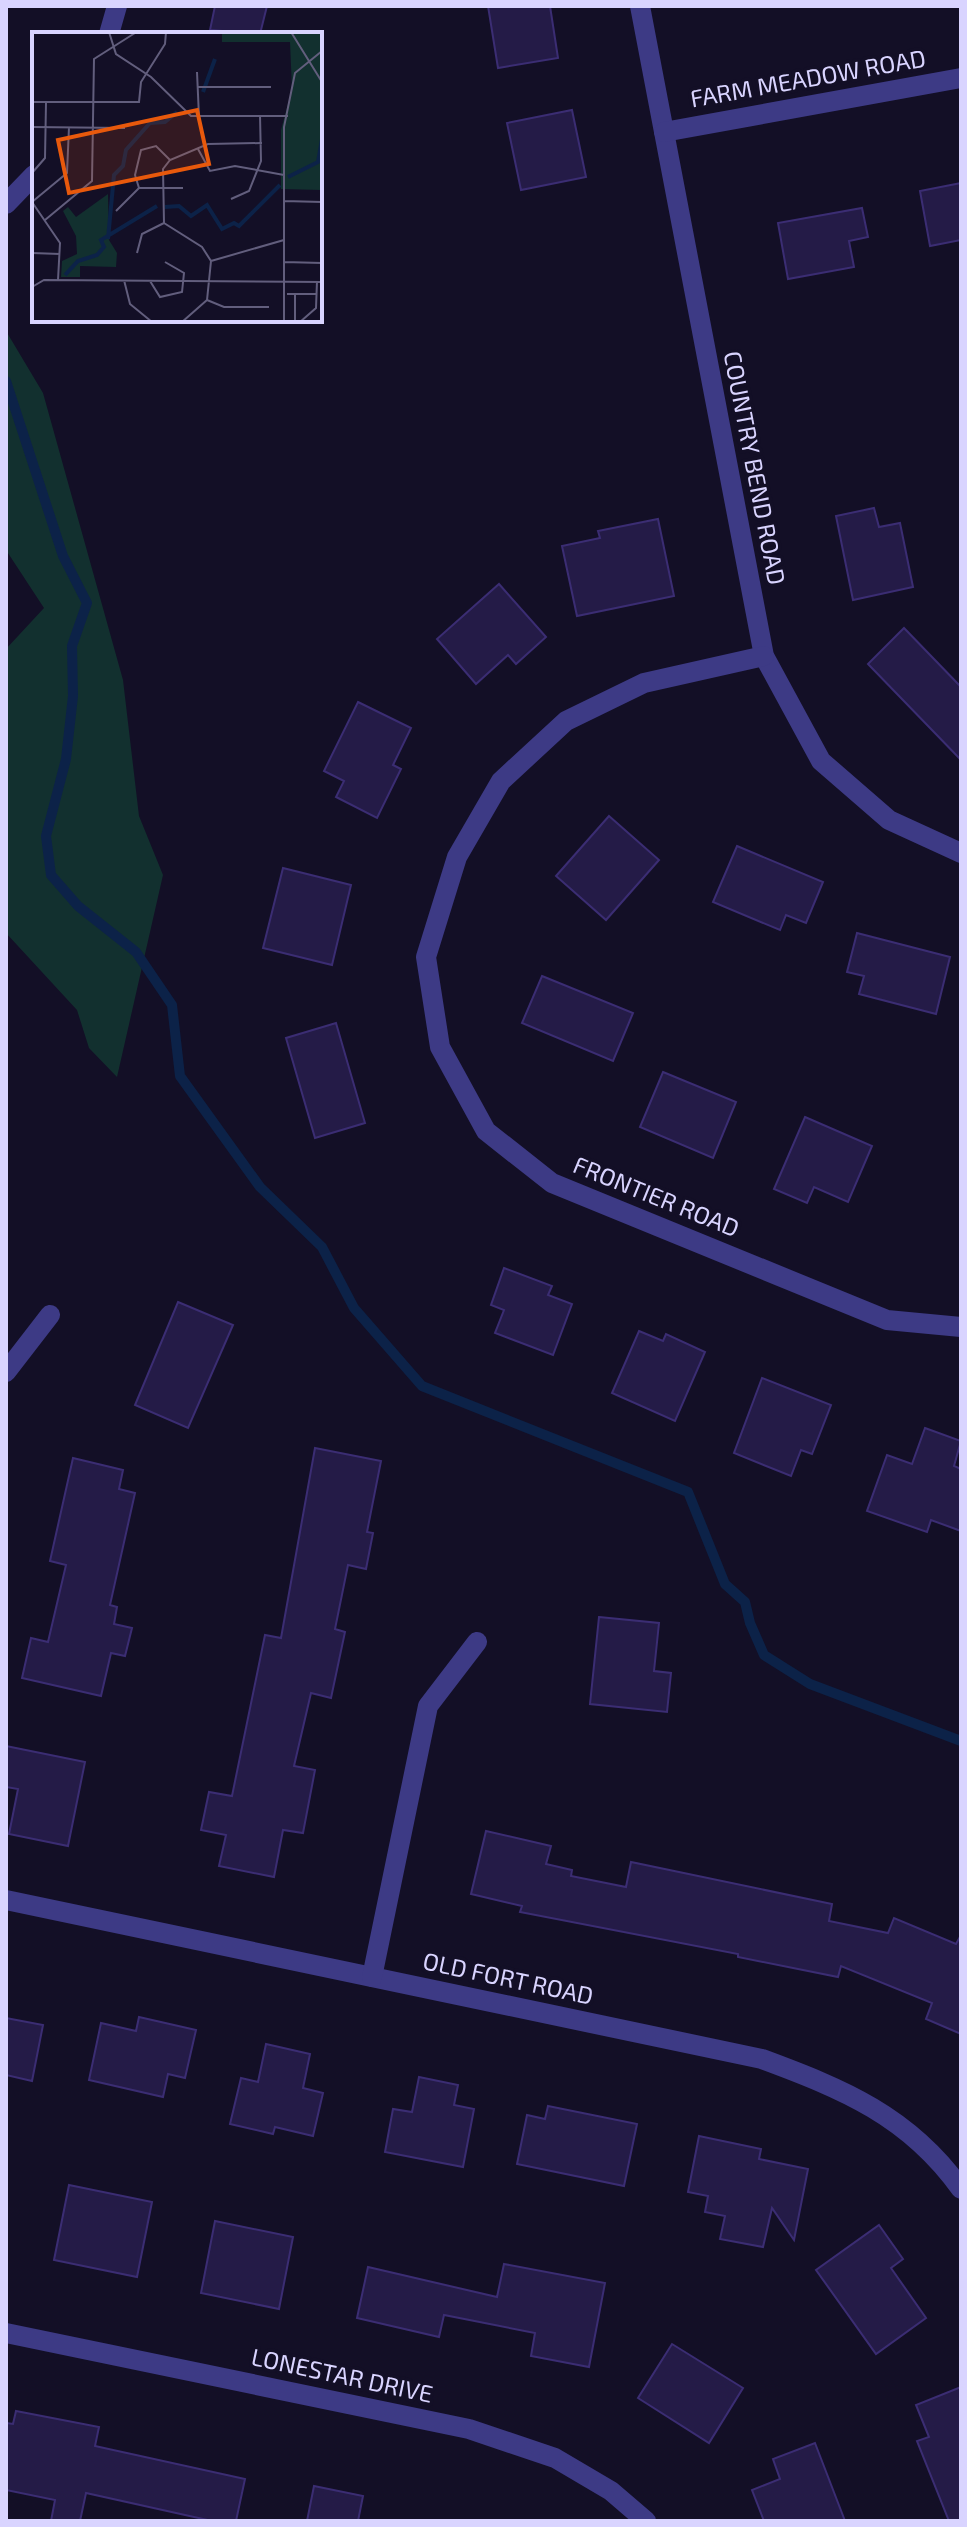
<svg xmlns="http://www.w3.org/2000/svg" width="967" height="2527" font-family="'Exo 2',sans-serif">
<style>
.green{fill:#12302f}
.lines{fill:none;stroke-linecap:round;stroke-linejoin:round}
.stream{stroke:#0c2248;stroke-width:10}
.building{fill:#241b47;stroke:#3b2d73;stroke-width:2}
.minor{stroke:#3d3a85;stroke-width:20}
.labels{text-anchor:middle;stroke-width:7;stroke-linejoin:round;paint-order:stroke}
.street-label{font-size:24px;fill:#d9d4ff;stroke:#130f26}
.inset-river{fill:none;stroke:#0c2248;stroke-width:4}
.inset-road{fill:none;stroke:#625e7d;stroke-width:2}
.view{fill:#e8590c;fill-opacity:0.15;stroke:#e8590c;stroke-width:4}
.inset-edge{fill:none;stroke:#d9d4ff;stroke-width:4}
</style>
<rect width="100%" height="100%" fill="#130f26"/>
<path class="green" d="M6 331 43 393 123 680 139 816 163 875 117 1077 89 1048 77 1010 6 933V649L44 608 6 550Z"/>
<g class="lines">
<path class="stream" d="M6 381 63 556 87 603 72 646 73 696 66 759 46 836 51 875 78 906 136 952 172 1005 180 1076 260 1187 322 1247 354 1308 422 1386 688 1492 725 1584 745 1602 750 1623 764 1655 810 1684 961 1741"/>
</g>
<g class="building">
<path d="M215 6H267L260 34 210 30Z"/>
<path d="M488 6H550L558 58 498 68Z"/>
<path d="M572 110 586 177 521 190 507 123Z"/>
<path d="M961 183V240L930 246 920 191Z"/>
<path d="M862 208 868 237 849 241 854 267 788 279 778 223Z"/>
<path d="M874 508 879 527 900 523 913 587 853 600 836 516Z"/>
<path d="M658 519 674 596 577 616 562 546 600 538 598 531Z"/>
<path d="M499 584 546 637 516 664 508 655 476 684 437 639Z"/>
<path d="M904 628 961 687V760L868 664Z"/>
<path d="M358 702 411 728 393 765 401 769 377 818 336 797 344 781 324 771Z"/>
<path d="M609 816 659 860 606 920 556 876Z"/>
<path d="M737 846 823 882 806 923 786 915 780 930 713 902Z"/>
<path d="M283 868 351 885 332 965 263 948Z"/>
<path d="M857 933 950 957 936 1014 859 994 864 976 847 972Z"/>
<path d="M542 976 633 1013 613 1061 522 1023Z"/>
<path d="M336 1023 365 1123 315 1138 286 1038Z"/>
<path d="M663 1072 736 1102 713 1158 640 1127Z"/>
<path d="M805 1117 872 1146 848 1202 814 1187 807 1203 774 1189Z"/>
<path d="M504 1268 552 1286 548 1295 572 1304 553 1355 495 1333 504 1310 491 1305Z"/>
<path d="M178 1302 233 1325 188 1428 135 1405Z"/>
<path d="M639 1331 663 1341 666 1334 705 1352 675 1421 612 1393Z"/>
<path d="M762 1378 831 1405 812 1454 801 1450 791 1476 734 1453Z"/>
<path d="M925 1428 961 1441 954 1466 961 1469V1531L931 1520 927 1532 867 1511 887 1455 912 1464Z"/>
<path d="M315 1448 381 1461 367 1532 373 1533 366 1569 348 1565 335 1629 345 1632 331 1698 311 1693 294 1766 315 1770 303 1833 283 1830 274 1877 219 1866 226 1835 201 1830 209 1792 232 1796 265 1635 281 1638Z"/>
<path d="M73 1458 123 1470 119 1489 135 1493 110 1605 117 1607 114 1624 132 1628 125 1656 111 1653 101 1696 22 1678 31 1638 48 1642 66 1565 50 1561Z"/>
<path d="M599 1617 659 1623 654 1671 671 1673 667 1712 590 1704Z"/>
<path d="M6 1746 85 1762 68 1846 9 1834 18 1789 6 1787Z"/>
<path d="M486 1831 551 1846 546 1864 572 1870 571 1876 626 1887 631 1862 832 1904 829 1921 888 1933 894 1918 956 1944 961 1935V2034L926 2019 932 2003 841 1966 838 1977 738 1957V1954L520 1912 522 1906 471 1894Z"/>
<path d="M139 2017 196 2030 185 2078 168 2074 163 2097 89 2080 101 2023 136 2031Z"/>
<path d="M6 2018 43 2025 32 2081 6 2075Z"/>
<path d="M266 2044 310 2054 303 2088 323 2093 313 2136 275 2127 273 2134 230 2124 241 2078 258 2082Z"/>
<path d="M419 2077 458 2085 454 2105 474 2109 463 2167 385 2152 393 2109 412 2112Z"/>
<path d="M548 2106 637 2124 624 2186 517 2164 527 2115 545 2119Z"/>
<path d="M699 2136 761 2149 759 2159 808 2169 794 2240 772 2208 763 2247 720 2239 725 2216 705 2212 708 2196 688 2192Z"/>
<path d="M69 2185 152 2202 137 2277 54 2260Z"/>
<path d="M215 2221 293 2237 279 2309 201 2293Z"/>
<path d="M879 2225 903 2259 891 2268 926 2318 876 2354 816 2270Z"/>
<path d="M504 2264 605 2283 589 2367 531 2356 535 2333 444 2315 439 2337 357 2318 368 2267 497 2297Z"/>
<path d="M672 2344 743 2388 709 2443 638 2398Z"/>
<path d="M961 2387V2521H949L917 2441 929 2437 916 2405Z"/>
<path d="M16 2411 99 2427 95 2446 245 2479 236 2521H212L86 2493 80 2521H51L55 2500 6 2490V2423L13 2424Z"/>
<path d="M815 2443 845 2521H764L752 2490 780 2479 773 2459Z"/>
<path d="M314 2486 363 2496 358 2521H307Z"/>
</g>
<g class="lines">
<g class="minor">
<path d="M640 6 764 656 821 761 889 820 961 853"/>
<path d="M109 34 117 6"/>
<path d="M664 132 961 78"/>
<path d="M6 204 34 175"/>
<path d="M764 656 644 683 566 721 501 781 457 857 426 957 440 1047 486 1131 552 1183 887 1320 961 1327"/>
<path d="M6 1372 50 1315"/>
<path d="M6 1900 762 2059C843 2089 909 2116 961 2189"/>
<path d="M372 1977 428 1706 477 1642"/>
<path d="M6 2333 469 2429 555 2458 611 2491 646 2521"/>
</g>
</g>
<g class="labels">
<g class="street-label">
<text transform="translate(808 79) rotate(-10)" y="8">FARM MEADOW ROAD</text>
<text transform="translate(754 468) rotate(79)" y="8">COUNTRY BEND ROAD</text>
<text transform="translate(656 1197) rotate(22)" y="8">FRONTIER ROAD</text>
<text transform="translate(508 1979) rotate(12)" y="8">OLD FORT ROAD</text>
<text transform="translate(342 2376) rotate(12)" y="8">LONESTAR DRIVE</text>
</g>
</g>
<g transform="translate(32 32)">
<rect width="290" height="290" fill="#130f26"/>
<path d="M190 0H290V158L249 157V98L260 57 258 10H190ZM76 162 77 208 85 221 84 235 48 234V245H29L30 229 45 222 44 204 31 179 36 175 44 185Z" fill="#12302f"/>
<path class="inset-river" d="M171 60 183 27M256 145 286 130 290 107M133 175 147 174 159 184 175 173 190 197 202 191 207 194 248 153M76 207 82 143 91 134 94 118 118 91 133 90 145 80M33 243 46 229 65 223 72 215 69 208 125 174"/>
<path class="inset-road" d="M77 0 84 22 119 45 159 84H256M259 0 290 50M165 40 167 85M165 55H239M0 70H107L109 50 133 12 134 0M0 95 93 96M166 117 178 139 203 134 252 143M0 141 13 126 14 71M107 156 103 143 109 118 124 114 138 128M199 167 217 159 229 129 228 83M252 169 290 170M0 170 35 141 37 95M0 170 28 211 26 248M84 179 107 156H151M13 188 60 149 62 27 103 1M0 221 28 222M105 221 110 202 132 191M179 229 252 208M252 230 290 231M92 248 98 272 120 290M118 249 128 265 150 260 152 241 133 230M0 255 12 248 290 250M255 262H285M175 268 192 275H237M150 290 175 268 179 229 170 215 132 191 131 137 138 128 176 112 230 111M252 290V95L263 41 290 19M263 290V262M268 290 284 276 285 249"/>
<path class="view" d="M165 78 177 132 37 161 26 108Z"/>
<rect width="290" height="290" class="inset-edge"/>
</g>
<rect width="967" height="2527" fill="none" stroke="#d9d4ff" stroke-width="16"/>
</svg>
